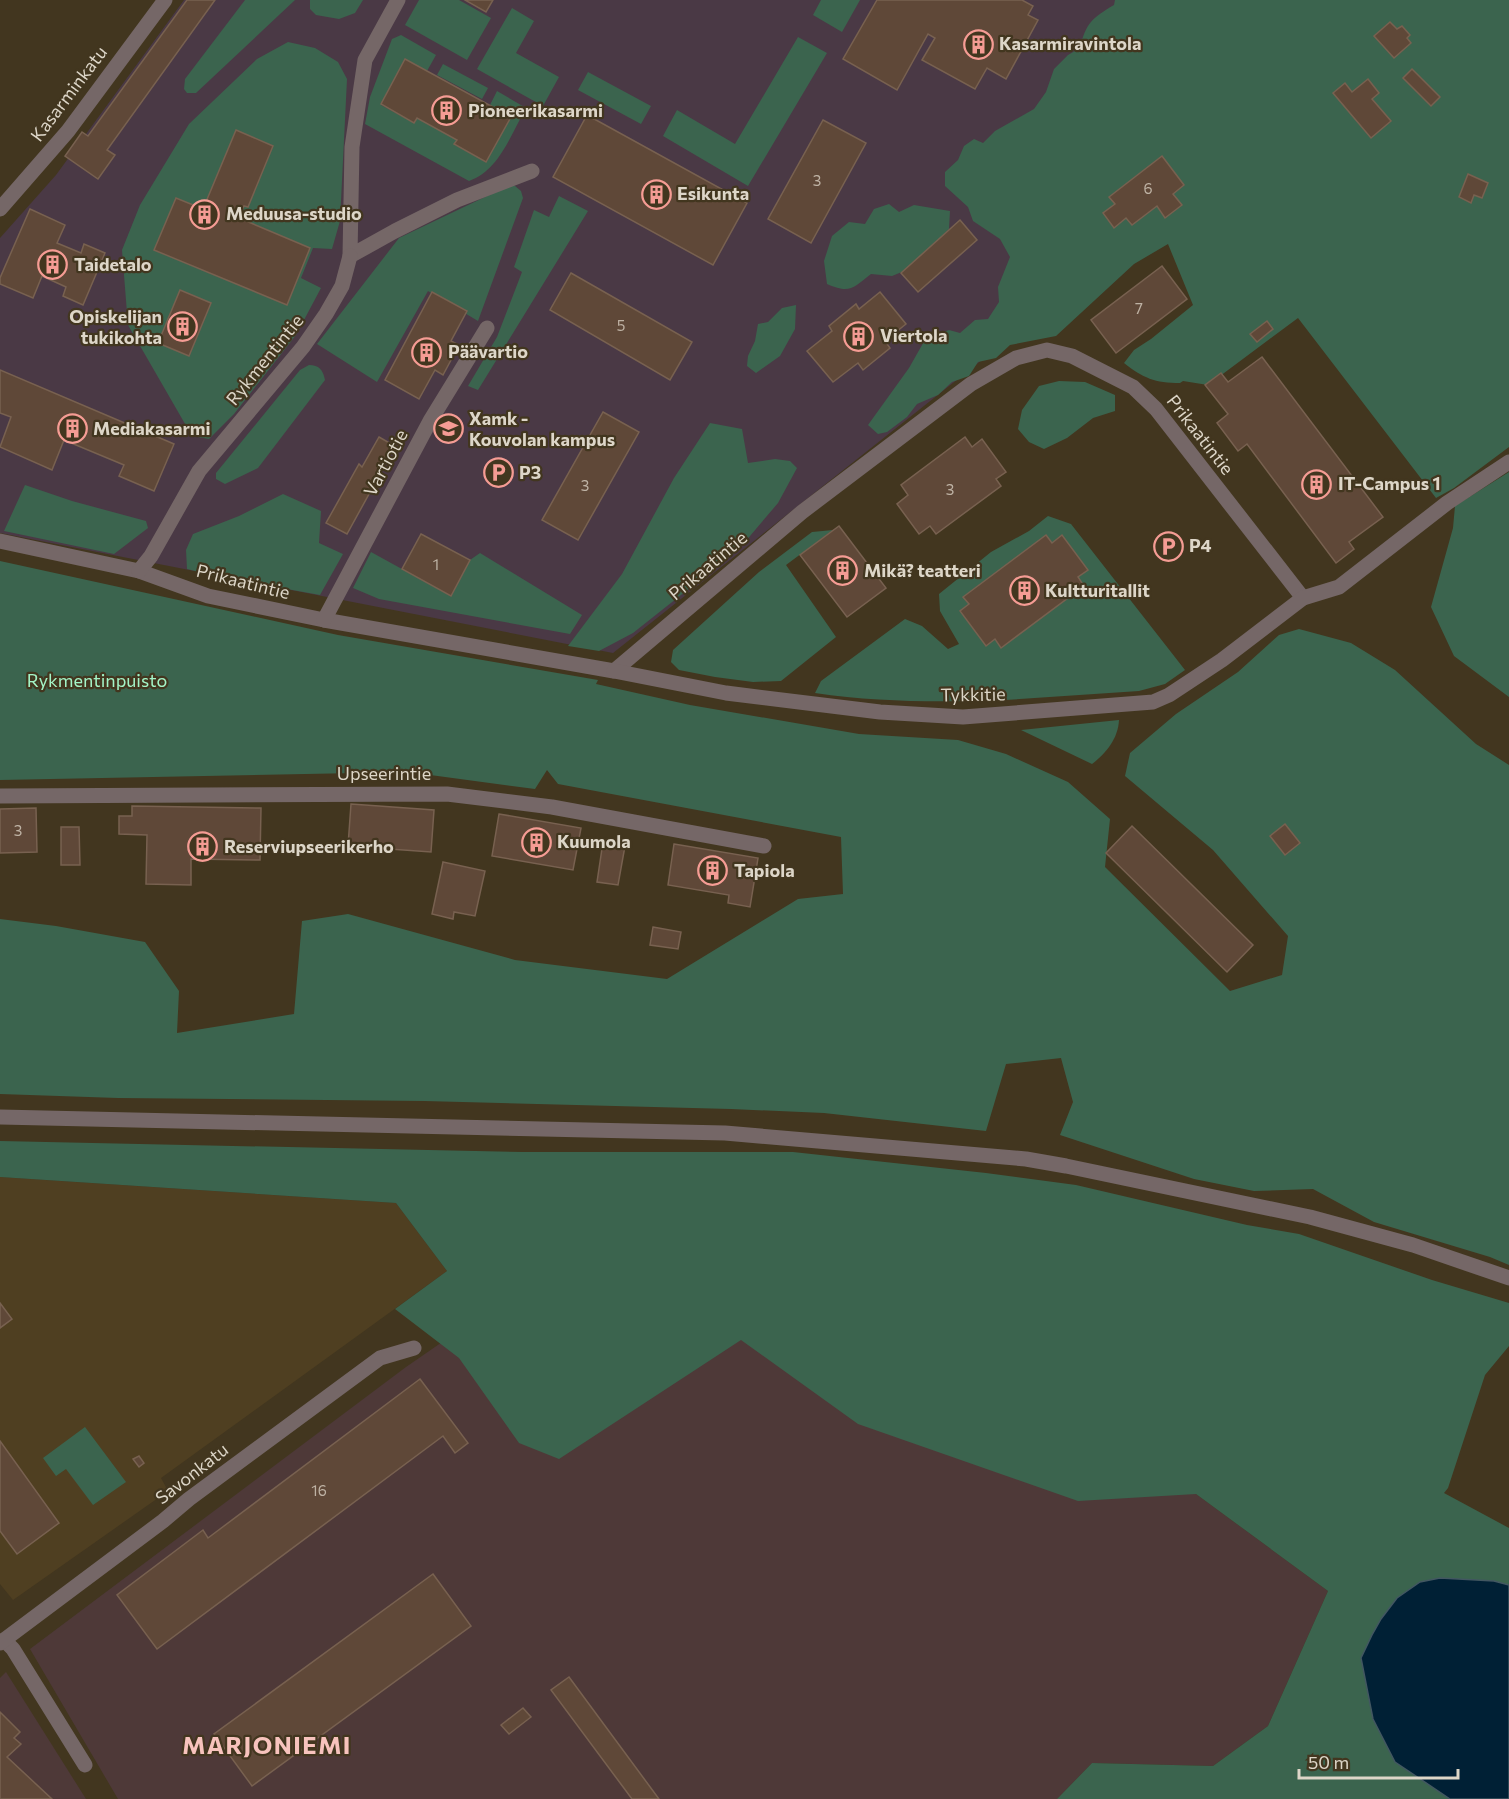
<svg xmlns="http://www.w3.org/2000/svg" width="1509" height="1799" font-family="Commissioner,sans-serif">
<style>
.built{fill:#4f3f21}
.industrial{fill:#4e3938}
.education{fill:#4a3945}
.green{fill:#3b644e}
.water{fill:#002035;stroke:#425761;stroke-width:1.5}
.building{fill:#5f4838;stroke:#786150;stroke-width:1.5}
.lines{fill:none;stroke-linecap:round;stroke-linejoin:round}
.street{stroke:#756767;stroke-width:15}
.labels{text-anchor:middle;stroke-width:4.5;stroke-linejoin:round;paint-order:stroke}
.number-label{font-size:15px;fill:#beb2a4}
.poi-label{font-size:18px;font-weight:bold;fill:#ddd6c8;stroke:#42361f;text-anchor:start}
.street-label{font-size:18px;fill:#ddd6c8;stroke:#42361f}
.park-label{font-size:18px;fill:#a3f4c7;stroke:#42361f}
.district-label{font-size:24px;font-weight:bold;letter-spacing:1.5px;fill:#f7c3bd;stroke:#42361f}
</style>
<rect width="100%" height="100%" fill="#42361f"/>
<path class="built" d="M0 1177 396 1203 447 1271 161 1478 168 1491 13 1600 0 1584Z"/>
<g class="industrial">
<path d="M519 1289 752 1334 1196 1494 1328 1591 1268 1726 1213 1766 1092 1763 1057 1799H118L30 1649 406 1367Z"/>
<path d="M6 1672 86 1799H0V1678Z"/>
</g>
<path class="education" d="M184 0H1185L1027 324 613 653 0 533V238L56 175Z"/>
<g class="green">
<path d="M245 0H295L196 93H187L184 89 185 79Z"/>
<path d="M310 0H363L355 13 339 19 316 15 310 9Z"/>
<path d="M419 0H459L491 18 467 60 405 25Z"/>
<path d="M821 0H860L842 32 813 15Z"/>
<path d="M1115 0H1509V447L1454 488 1436 498 1298 318 1208 385 1183 381 1180 383C1155 383 1143 378 1124 363L1134 350 1151 339 1193 305 1168 244 1134 264 1056 336 1010 345 996 358 978 362 969 376 952 382 938 395 917 404 907 417 887 432 878 434 868 425 909 368 926 338 949 330 960 333 975 320 988 319 999 302 998 287 1010 257 1000 239 973 221 968 207 945 186V172L958 160 964 146 974 139 983 143 995 131 1034 109 1046 92 1054 69 1068 55 1080 48C1086 23 1092 18 1114 5Z"/>
<path d="M512 8 534 21 516 53 559 77 543 106 477 69Z"/>
<path d="M401 35 436 55 427 71 405 59 381 105 414 123 417 118 457 140 455 145 486 162 511 117 490 105 497 91 526 108C511 134 499 171 469 181L365 124 370 97 392 39Z"/>
<path d="M798 37 827 53 748 186 663 136 677 110 735 144Z"/>
<path d="M288 42 315 48 338 62 347 79 340 221 332 249 313 248 301 278 321 288 296 335 234 414 209 439 192 436 128 325 122 250 140 205 189 124 257 59Z"/>
<path d="M443 64 488 88 482 99 437 75Z"/>
<path d="M588 72 651 106 641 124 578 90Z"/>
<path d="M508 186H515L521 191 523 198 478 321 428 291 377 382 317 344 399 238Z"/>
<path d="M559 196 588 211 478 390 468 386 497 337 522 272 514 267 534 210 549 217Z"/>
<path d="M889 204 899 212 914 205 950 211 949 229 909 269 892 276 871 274C853 288 850 294 827 284L824 261 832 236 849 222 865 224 874 209Z"/>
<path d="M796 305 795 329 780 356 756 373 747 366 748 356 755 341 758 324 768 322 782 308Z"/>
<path d="M309 365C319 365 323 370 325 380L258 468 225 484 216 479V473L300 370Z"/>
<path d="M1059 381 1085 382 1115 395V411L1093 418 1067 438 1044 449 1029 442 1018 429 1022 410 1039 386Z"/>
<path d="M710 423 742 429 748 463 775 459 790 461 797 468 778 503 739 549 633 633 599 651 568 646 622 574 674 478Z"/>
<path d="M1509 472V697L1454 656 1431 607 1453 528 1455 506Z"/>
<path d="M25 485 72 501 146 521 148 528 114 554 4 531Z"/>
<path d="M283 494 321 511 319 543 343 554 320 595 211 575 187 569 186 550 193 534 239 516Z"/>
<path d="M1048 516 1071 524 1185 670 1165 684 1139 691 1005 700 991 690 982 691 975 701C921 702 868 701 815 693L821 681 905 619 922 626 948 649 959 644 940 611 939 594 991 552 1029 531Z"/>
<path d="M833 530 786 565 836 637 781 681 753 682 715 677 679 670 671 662 673 650 759 572 812 532Z"/>
<path d="M371 552 451 596 470 560 480 553 582 615 570 634 379 599 353 588Z"/>
<path d="M0 561 338 635 598 680 596 684 690 705 859 734 958 740 1006 754 1068 782 1110 819 1105 867 1230 991 1282 975 1288 936 1213 850 1125 776 1130 753 1176 714 1238 672 1279 635 1299 629 1351 643 1395 670 1476 744 1509 765V1265L1490 1257 1374 1222 1313 1189 1254 1191 1194 1179 1060 1135 1073 1102 1061 1058 1006 1064 986 1131 824 1113 731 1109 424 1101 118 1098 0 1094V919L56 926 145 942 179 991 177 1033 294 1014 302 921 348 914 515 960 667 979 798 899 843 894 841 837 558 784 547 770 535 789 408 772 0 780Z"/>
<path d="M1119 720C1118 739 1106 753 1092 764L1021 730Z"/>
<path d="M0 1141 523 1152H793L986 1173 1076 1185 1247 1225 1299 1234 1432 1280 1509 1303V1346L1485 1375 1448 1488 1444 1493 1509 1528V1799H1057L1092 1763 1213 1766 1268 1726 1328 1591 1196 1494 1078 1501 858 1424 741 1340 559 1459 519 1443 459 1358 395 1309 447 1271 396 1203 0 1177Z"/>
<path d="M85 1427 126 1482 93 1505 66 1469 56 1476 43 1458Z"/>
</g>
<path class="water" d="M1440 1578 1494 1581 1509 1585V1799H1450L1395 1762 1373 1719 1361 1658 1372 1635 1381 1619 1397 1598 1420 1582Z"/>
<g class="building">
<path d="M187 0H215L107 150 115 155 98 179 65 156 82 132 88 136Z"/>
<path d="M465 0H493L486 12Z"/>
<path d="M877 0H1022L1033 6 1028 15 1038 20 1006 79 987 68 975 89 922 60 935 38 928 34 897 90 843 59Z"/>
<path d="M1390 22 1397 29 1402 26 1410 35 1407 38 1411 43 1394 58 1374 36Z"/>
<path d="M405 59 511 117 486 162 454 144 457 140 417 118 414 123 381 104Z"/>
<path d="M1412 69 1440 97 1431 106 1403 78Z"/>
<path d="M1368 79 1379 93 1372 99 1391 121 1371 138 1333 93 1345 83 1352 92Z"/>
<path d="M587 115 747 203 713 265 553 177Z"/>
<path d="M823 120 866 143 811 243 768 219Z"/>
<path d="M236 130 273 146 248 207 244 206 239 218 310 248 287 305 154 250 176 198 203 209Z"/>
<path d="M1162 156 1184 185 1173 194 1182 205 1165 218 1157 206 1132 225 1126 218 1114 228 1103 213 1115 204 1109 197Z"/>
<path d="M1468 174 1488 183 1482 198 1474 195 1471 203 1459 197Z"/>
<path d="M30 209 65 225 57 243 81 253 84 244 105 253 83 305 63 296 66 287 42 276 33 298 0 284V278Z"/>
<path d="M960 220 977 240 918 292 901 273Z"/>
<path d="M1162 266 1187 299 1116 353 1091 320Z"/>
<path d="M571 273 692 342 670 380 550 310Z"/>
<path d="M180 290 211 303 189 356 158 343Z"/>
<path d="M432 292 467 311 451 341 459 345 443 375 435 370 419 399 385 380Z"/>
<path d="M880 292 906 324 885 341 890 348 863 370 858 363 833 382 807 351 832 331 829 326 856 304 859 309Z"/>
<path d="M1267 321 1273 329 1257 342 1250 334Z"/>
<path d="M1262 357 1383 517 1349 542 1354 549 1336 563 1247 444 1238 451 1217 423 1228 414 1205 385 1221 373 1228 382Z"/>
<path d="M0 370 174 444 154 491 119 476 124 465 64 440 52 470 0 447 11 417 0 413Z"/>
<path d="M603 412 639 432 578 540 542 520Z"/>
<path d="M379 437 393 445 376 474 379 476 347 534 326 523 359 464 362 467Z"/>
<path d="M965 437 972 447 982 439 1006 472 996 479 1001 486 936 534 930 526 919 534 897 504 908 495 901 485Z"/>
<path d="M839 526 886 588 847 617 800 555Z"/>
<path d="M421 534 470 560 451 596 402 569Z"/>
<path d="M1046 535 1052 543 1062 535 1088 570 1078 577 1084 586 1001 648 995 639 986 646 960 611 969 604 963 597Z"/>
<path d="M351 804 434 810 431 852 348 846Z"/>
<path d="M132 806 261 808 260 860 191 859V885L146 884 147 835 119 834V816H132Z"/>
<path d="M36 808 37 852 0 853V809Z"/>
<path d="M499 814 581 828 573 870 492 856Z"/>
<path d="M1285 824 1300 843 1285 855 1270 836Z"/>
<path d="M1132 826 1253 945 1227 972 1106 853Z"/>
<path d="M61 827H79L80 865H61Z"/>
<path d="M603 842 625 846 618 885 597 882Z"/>
<path d="M674 844 758 858 750 907 728 903 729 895 668 885Z"/>
<path d="M443 862 485 871 475 916 454 912 453 919 432 914Z"/>
<path d="M653 927 681 932 678 949 650 945Z"/>
<path d="M0 1303 12 1319 0 1328Z"/>
<path d="M420 1379 468 1443 455 1453 443 1436 157 1649 117 1595 203 1530 208 1538Z"/>
<path d="M0 1441 59 1523 17 1554 0 1531Z"/>
<path d="M139 1456 144 1463 139 1467 133 1459Z"/>
<path d="M433 1574 471 1626 252 1786 214 1734Z"/>
<path d="M569 1677 659 1799H632L551 1690Z"/>
<path d="M523 1708 531 1717 509 1734 501 1725Z"/>
<path d="M0 1712 20 1732 14 1738 21 1744 7 1757 52 1799H0Z"/>
</g>
<g class="lines">
<g class="street">
<path d="M398 0 365 60 352 147 350 256 395 231 457 200 532 171"/>
<path d="M0 209 68 131 165 0"/>
<path d="M0 541 139 571 208 596 324 620 614 671 802 512 971 384 1016 358 1047 350 1072 356 1133 387 1156 409 1303 598"/>
<path d="M139 571 151 556 199 471 303 347 326 314 342 286 350 256"/>
<path d="M324 620 430 421 487 328"/>
<path d="M614 671 726 693 880 712 963 717 1153 702 1169 695 1222 660 1303 598 1339 587 1447 503 1509 462"/>
<path d="M0 796 447 794 552 807 764 846"/>
<path d="M0 1117 725 1133 1026 1159 1066 1166 1310 1217 1413 1245 1509 1278"/>
<path d="M4 1640 13 1649 85 1765"/>
<path d="M0 1643 163 1521 189 1499 380 1358 414 1348"/>
</g>
</g>
<defs>
<symbol id="building-ring" viewBox="-11 -11 22 22"><circle r="9.5" fill="#42361f" stroke="#f59c94" stroke-width="1.5"/><path d="M-4-6H4V6H1V3H-1V6H-4ZM-2.5-4.3h1.7v1.8h-1.7ZM.8-4.3h1.7v1.8H.8ZM-2.5-1h1.7V.8h-1.7ZM.8-1h1.7V.8H.8Z" fill="#f59c94"/></symbol>
<symbol id="university-ring" viewBox="-11 -11 22 22"><circle r="9.5" fill="#42361f" stroke="#f59c94" stroke-width="1.5"/><path d="M0-5L7-2L0 1L-7-2ZM-4 1L0 2.5L4 1V4Q0 6-4 4Z" fill="#f59c94"/></symbol>
<symbol id="parking-ring" viewBox="-11 -11 22 22"><circle r="9.5" fill="#42361f" stroke="#f59c94" stroke-width="1.5"/><path d="M-3.5-5.5H1a3.5 3.5 0 0 1 0 7H-1V5.5H-3.5ZM-1-3.4V-.6H.8a1.4 1.4 0 0 0 0-2.8Z" fill="#f59c94"/></symbol>
</defs>
<g fill-rule="evenodd">
<use href="#building-ring" x="962" y="28" width="33" height="33"/>
<use href="#building-ring" x="430" y="94" width="33" height="33"/>
<use href="#building-ring" x="640" y="178" width="33" height="33"/>
<use href="#building-ring" x="188" y="198" width="33" height="33"/>
<use href="#building-ring" x="36" y="248" width="33" height="33"/>
<use href="#building-ring" x="166" y="310" width="33" height="33"/>
<use href="#building-ring" x="842" y="320" width="33" height="33"/>
<use href="#building-ring" x="410" y="336" width="33" height="33"/>
<use href="#building-ring" x="56" y="412" width="33" height="33"/>
<use href="#university-ring" x="432" y="412" width="33" height="33"/>
<use href="#parking-ring" x="482" y="456" width="33" height="33"/>
<use href="#building-ring" x="1300" y="468" width="33" height="33"/>
<use href="#parking-ring" x="1152" y="530" width="33" height="33"/>
<use href="#building-ring" x="826" y="554" width="33" height="33"/>
<use href="#building-ring" x="1008" y="574" width="33" height="33"/>
<use href="#building-ring" x="520" y="826" width="33" height="33"/>
<use href="#building-ring" x="186" y="830" width="33" height="33"/>
<use href="#building-ring" x="696" y="854" width="33" height="33"/>
</g>
<g class="labels">
<g class="number-label">
<text x="817" y="186">3</text>
<text x="1148" y="194">6</text>
<text x="1139" y="314">7</text>
<text x="621" y="331">5</text>
<text x="585" y="491">3</text>
<text x="950" y="495">3</text>
<text x="436" y="570">1</text>
<text x="18" y="836">3</text>
<text x="319" y="1496">16</text>
</g>
<g class="poi-label">
<text x="999" y="50">Kasarmiravintola</text>
<text x="468" y="117">Pioneerikasarmi</text>
<text x="677" y="200">Esikunta</text>
<text x="226" y="220">Meduusa-studio</text>
<text x="74" y="271">Taidetalo</text>
<text x="162" y="323" text-anchor="end">Opiskelijan<tspan x="162" dy="21">tukikohta</tspan></text>
<text x="880" y="342">Viertola</text>
<text x="448" y="358">Päävartio</text>
<text x="469" y="425">Xamk -<tspan x="469" dy="21">Kouvolan kampus</tspan></text>
<text x="93" y="435">Mediakasarmi</text>
<text x="519" y="479">P3</text>
<text x="1338" y="490">IT-Campus 1</text>
<text x="1189" y="552">P4</text>
<text x="864" y="577">Mikä? teatteri</text>
<text x="1045" y="597">Kultturitallit</text>
<text x="557" y="848">Kuumola</text>
<text x="224" y="853">Reserviupseerikerho</text>
<text x="734" y="877">Tapiola</text>
</g>
<g class="street-label">
<text transform="translate(69 94) rotate(-53)" y="6">Kasarminkatu</text>
<text transform="translate(265 360) rotate(-51)" y="6">Rykmentintie</text>
<text transform="translate(1200 435) rotate(52)" y="6">Prikaatintie</text>
<text transform="translate(386 463) rotate(-62)" y="6">Vartiotie</text>
<text transform="translate(708 566) rotate(-40)" y="6">Prikaatintie</text>
<text transform="translate(243 582) rotate(14)" y="6">Prikaatintie</text>
<text transform="translate(973 695) rotate(-1)" y="6">Tykkitie</text>
<text x="384" y="780">Upseerintie</text>
<text transform="translate(192 1474) rotate(-38)" y="6">Savonkatu</text>
</g>
<g class="park-label">
<text x="97" y="687">Rykmentinpuisto</text>
</g>
<g class="district-label">
<text x="267" y="1754">MARJONIEMI</text>
</g>
</g>
<path d="M1299 1769v9h159v-9" fill="none" stroke="#ddd6c8" stroke-width="3"/>
<text x="1308" y="1769" font-size="18" fill="#ddd6c8" stroke="#42361f" stroke-width="4.5" paint-order="stroke">50 m</text>
</svg>
